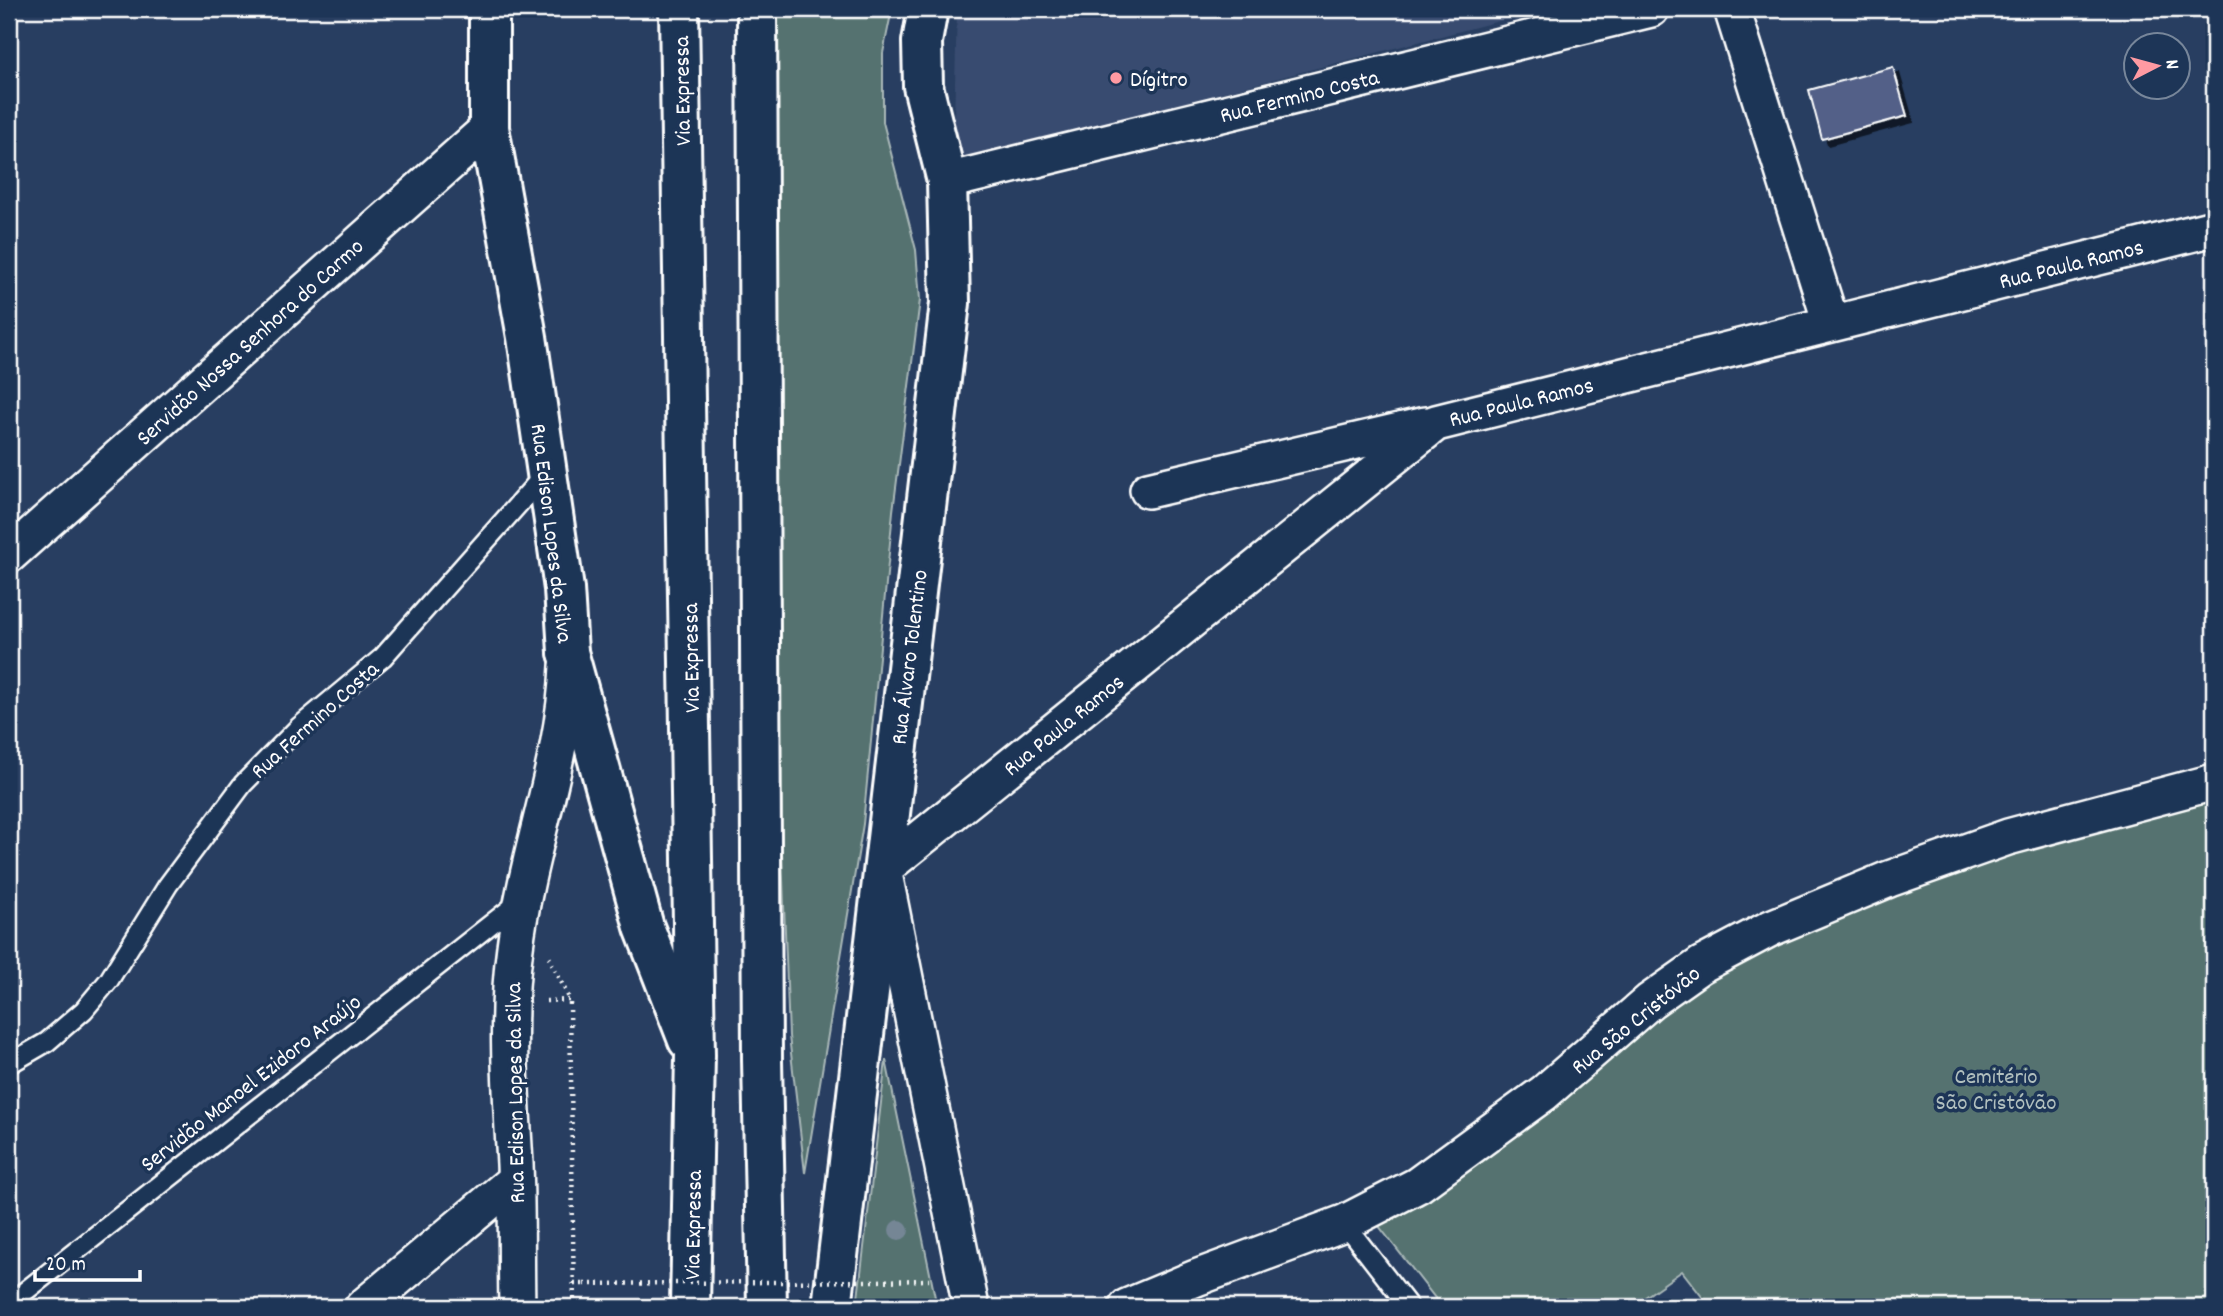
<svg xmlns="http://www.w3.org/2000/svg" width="2223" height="1316" font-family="Dekko,sans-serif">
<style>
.built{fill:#394c70}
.green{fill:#547270;stroke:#aab8b8;stroke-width:2}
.building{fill:#536188;stroke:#fff;stroke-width:2;filter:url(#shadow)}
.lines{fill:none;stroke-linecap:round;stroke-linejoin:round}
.lane-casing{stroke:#fff;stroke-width:23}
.street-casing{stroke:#fff;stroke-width:40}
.secondary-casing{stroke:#fff;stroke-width:44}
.highway-casing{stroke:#fff;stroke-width:44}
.path{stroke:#fff;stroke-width:4.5;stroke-dasharray:2 5;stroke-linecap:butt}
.lane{stroke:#1d3557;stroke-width:18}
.street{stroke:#1d3557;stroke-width:35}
.secondary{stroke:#1d3557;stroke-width:38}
.highway{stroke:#1d3557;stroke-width:38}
.path-bridge{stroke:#fff;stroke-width:4.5;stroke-dasharray:2 5;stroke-linecap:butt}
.tree{fill:#748695}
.poi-dot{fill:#ff9aa2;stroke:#1d3557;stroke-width:2.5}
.labels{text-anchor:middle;stroke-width:7;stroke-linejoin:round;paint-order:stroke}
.poi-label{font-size:23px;fill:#fff;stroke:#1d3557;text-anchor:start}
.street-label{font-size:23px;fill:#fff;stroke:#1d3557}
.park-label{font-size:23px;fill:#b2c0bf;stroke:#1d3557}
</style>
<defs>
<filter id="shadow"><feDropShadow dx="6" dy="6" stdDeviation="0" flood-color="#0009"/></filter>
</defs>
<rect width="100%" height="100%" fill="#283e61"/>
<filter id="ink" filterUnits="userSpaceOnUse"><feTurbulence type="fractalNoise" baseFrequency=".0143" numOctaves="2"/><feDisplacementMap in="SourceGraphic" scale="14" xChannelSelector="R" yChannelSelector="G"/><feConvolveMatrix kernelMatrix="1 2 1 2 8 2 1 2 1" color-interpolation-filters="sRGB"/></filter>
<g filter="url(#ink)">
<path class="built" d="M957 9H1546L953 162Z"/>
<g class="green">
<path d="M777 9H892L883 53V122L916 250 920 300 893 511 863 824 805 1173 789 1036 776 696 773 289Z"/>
<path d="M2214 793V1306L1710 1307 1682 1271 1631 1307H1442L1375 1221 1421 1205 1673 993 1771 943 2037 839Z"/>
<path d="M886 1060 937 1307H857Z"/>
</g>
<path class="building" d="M1893 67 1907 116 1822 139 1809 90Z"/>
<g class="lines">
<defs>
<g id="lane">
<path d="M9 1064 47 1042 84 1010 109 980 168 885 243 784 299 727 383 657 546 473"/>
<path d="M1344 1223 1409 1307"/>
<path d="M9 1304 519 902"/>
</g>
<g id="street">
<path d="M1732 9 1831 323"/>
<path d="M947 181 1651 9"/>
<path d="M1148 490 1425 425"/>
<path d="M9 555 489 128"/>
<path d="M363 1307 515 1180"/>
<path d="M517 1307C516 1260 517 1212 515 1164 511 1092 505 1019 515 947 527 851 564 762 568 666"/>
<path d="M971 1307 883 869 1436 423 2214 228"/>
<path d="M1127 1307 1196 1278 1344 1223 1418 1185 1544 1093 1650 1001 1701 965 1771 928 1889 879 2008 837 2214 782"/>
</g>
<g id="secondary">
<path d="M489 9V128L527 337 564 589 568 652"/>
<path d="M832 1307 950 303 947 181 923 86 922 42 928 9"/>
</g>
<g id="highway">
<path d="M679 9 695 1055 690 1307"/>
<path d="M757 9 762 1060 767 1307"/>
<path d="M568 652 644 927 688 1040"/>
</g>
</defs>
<use href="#lane" class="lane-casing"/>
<use href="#street" class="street-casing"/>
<use href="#secondary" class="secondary-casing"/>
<use href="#highway" class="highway-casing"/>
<g class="path">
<path d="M546 1001 570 1000 549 957"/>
<path d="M570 1003 574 1307"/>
<path d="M872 1281 929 1280"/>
<path d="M574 1284H584"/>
</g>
<use href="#lane" class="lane"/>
<use href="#street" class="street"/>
<use href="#secondary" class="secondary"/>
<use href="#highway" class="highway"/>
<path class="path-bridge" d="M584 1284 867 1281"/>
</g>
<circle class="tree" cx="899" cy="1230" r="10"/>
</g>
<circle class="poi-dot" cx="1116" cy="78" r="7"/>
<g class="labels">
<g class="poi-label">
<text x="1130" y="86">Dígitro</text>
</g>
<g class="street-label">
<text transform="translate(681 91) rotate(-91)" y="8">Via Expressa</text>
<text transform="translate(1299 95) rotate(-14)" y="8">Rua Fermino Costa</text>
<text transform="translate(2071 263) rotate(-14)" y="8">Rua Paula Ramos</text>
<text transform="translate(249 341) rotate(-42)" y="8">Servidão Nossa Senhora do Carmo</text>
<text transform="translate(1521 401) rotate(-14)" y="8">Rua Paula Ramos</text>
<text transform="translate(553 533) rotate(83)" y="8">Rua Edison Lopes da Silva</text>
<text transform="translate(908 657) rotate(-83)" y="8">Rua Álvaro Tolentino</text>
<text transform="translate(690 658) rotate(-91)" y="8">Via Expressa</text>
<text transform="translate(314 719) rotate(-42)" y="8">Rua Fermino Costa</text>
<text transform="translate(1063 724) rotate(-39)" y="8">Rua Paula Ramos</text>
<text transform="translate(1635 1019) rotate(-39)" y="8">Rua São Cristóvão</text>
<text transform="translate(250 1082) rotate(-38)" y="8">Servidão Manoel Ezidoro Araújo</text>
<text transform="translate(514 1093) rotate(-91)" y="8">Rua Edison Lopes da Silva</text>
<text transform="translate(692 1225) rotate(-89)" y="8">Via Expressa</text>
</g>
<g class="park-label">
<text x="1996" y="1083">Cemitério<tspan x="1996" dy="26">São Cristóvão</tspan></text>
</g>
</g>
<rect width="2223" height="1316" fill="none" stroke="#1d3557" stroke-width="35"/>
<rect x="18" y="18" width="2188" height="1281" fill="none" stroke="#fff" stroke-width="2.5" filter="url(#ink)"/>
<g transform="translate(2157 66) rotate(84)"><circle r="33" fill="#1d3557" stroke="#77869a" stroke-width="2"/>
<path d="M0-5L12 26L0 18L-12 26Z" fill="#ff9aa2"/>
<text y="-10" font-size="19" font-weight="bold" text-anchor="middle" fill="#ffffff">N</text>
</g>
<path d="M35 1270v10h105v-10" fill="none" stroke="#ffffff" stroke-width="3.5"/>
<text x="46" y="1270" font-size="21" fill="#ffffff" stroke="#1d3557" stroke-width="5" paint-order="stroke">20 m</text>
</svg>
